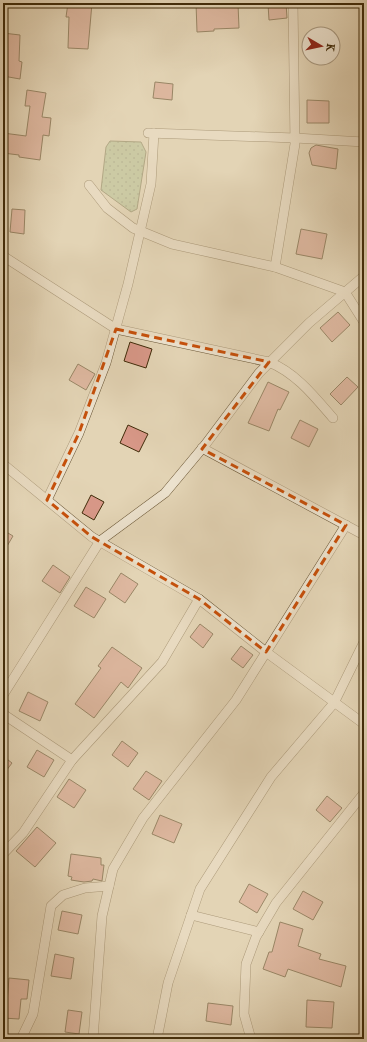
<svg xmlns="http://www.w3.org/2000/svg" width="367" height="1042" font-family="'IM FELL Great Primer',serif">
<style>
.grass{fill:url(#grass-dots);stroke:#78744d}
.building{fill:#d89888;stroke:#402b09}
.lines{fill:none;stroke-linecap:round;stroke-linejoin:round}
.minor-casing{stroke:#695534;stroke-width:10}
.minor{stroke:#ede3cf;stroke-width:9}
.marked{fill:none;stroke:#c6500b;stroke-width:3;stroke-dasharray:8 5;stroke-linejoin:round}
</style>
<defs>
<pattern id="grass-dots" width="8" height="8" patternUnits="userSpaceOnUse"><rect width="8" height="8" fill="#afbe91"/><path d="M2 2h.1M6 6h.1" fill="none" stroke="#909b75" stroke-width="1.8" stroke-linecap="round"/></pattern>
</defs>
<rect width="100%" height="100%" fill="#e3d4b5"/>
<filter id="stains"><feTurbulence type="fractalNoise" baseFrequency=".005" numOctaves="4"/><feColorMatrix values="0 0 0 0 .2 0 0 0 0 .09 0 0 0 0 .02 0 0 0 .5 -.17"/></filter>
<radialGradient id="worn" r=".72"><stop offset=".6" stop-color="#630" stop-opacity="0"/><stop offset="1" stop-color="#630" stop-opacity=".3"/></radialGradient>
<path class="grass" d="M110 141 141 142 146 152 137 209 131 212 101 190 106 147Z"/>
<g class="building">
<path d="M68 3H92L88 49 68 48 69 17H66Z"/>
<path d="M196 3 238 4 239 28 214 29V31L197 32Z"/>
<path d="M286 3 287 18 269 20 268 4Z"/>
<path d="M3 33 20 35 19 61 22 62 20 79 3 76 5 54H3Z"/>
<path d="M155 82 173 84 172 100 153 98Z"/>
<path d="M27 90 46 93 42 117 51 118 49 136 43 135 40 160 19 157V155L3 153V133L26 136 30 106H25Z"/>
<path d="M307 100 329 101V123H307Z"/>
<path d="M316 145 338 149 336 169 312 165 309 153 311 148Z"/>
<path d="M12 209 25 210 24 234 10 232Z"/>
<path d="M301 229 327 234 322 259 296 254Z"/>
<path d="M338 312 350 325 332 342 320 328Z"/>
<path d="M130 342 152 349 146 368 124 361Z"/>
<path d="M78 364 95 374 86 390 69 380Z"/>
<path d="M347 377 358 387 341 405 330 394Z"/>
<path d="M268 382 289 392 280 410 278 409 269 431 248 423Z"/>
<path d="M300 420 318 429 309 447 291 438Z"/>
<path d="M128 425 148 434 139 452 120 443Z"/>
<path d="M91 495 104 502 94 520 82 513Z"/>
<path d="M3 530 13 536 3 553Z"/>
<path d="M53 565 70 577 60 593 42 581Z"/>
<path d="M121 573 138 584 125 603 109 592Z"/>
<path d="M86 587 106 599 94 618 74 606Z"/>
<path d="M200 624 213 634 203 648 190 637Z"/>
<path d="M241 646 253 655 243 668 231 659Z"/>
<path d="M112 647 142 668 128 688 121 682 94 718 75 704 101 668 98 666Z"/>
<path d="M28 692 48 702 40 721 19 711Z"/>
<path d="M122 741 138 753 128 767 112 755Z"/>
<path d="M37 750 54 760 44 777 27 767Z"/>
<path d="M3 756 12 763 3 775Z"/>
<path d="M146 771 162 781 149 800 133 789Z"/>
<path d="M69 779 86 790 74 808 57 797Z"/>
<path d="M327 796 342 808 330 822 316 810Z"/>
<path d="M160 815 182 824 174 843 152 834Z"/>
<path d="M37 827 56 843 35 867 16 851Z"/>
<path d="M71 854 101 858V865H104L102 881 93 879 92 881 84 882 71 880 72 877 68 876Z"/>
<path d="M249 884 268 894 257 913 239 902Z"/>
<path d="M303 891 323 902 313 920 293 909Z"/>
<path d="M62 911 82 915 78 934 58 930Z"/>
<path d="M280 922 303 929 298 946 321 954 319 959 346 966 341 987 288 969 285 977 263 969 269 952H272Z"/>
<path d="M55 954 74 958 71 979 51 976Z"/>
<path d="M9 978 29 980 27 999H21L19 1019 3 1018V1002L7 1003Z"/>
<path d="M307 1000 334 1002 332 1028 306 1027Z"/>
<path d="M208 1003 233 1006 231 1025 206 1021Z"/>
<path d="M68 1010 82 1012 79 1034 65 1032Z"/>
</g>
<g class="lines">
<defs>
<g id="minor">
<path d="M148 133 295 138 364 142"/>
<path d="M89 185 107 208 133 228 172 244 275 267 345 292 364 322"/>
<path d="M3 256 116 329 269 362C296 373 314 396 333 418"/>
<path d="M275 267 295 144 293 3"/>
<path d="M202 448 364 535"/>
<path d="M3 464 92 537 199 599 266 652 364 724"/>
<path d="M47 500 79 433 106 363 128 284 151 184 154 133"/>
<path d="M3 695 100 541 165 493 205 445 259 373 309 323 364 276"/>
<path d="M3 714 72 760"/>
<path d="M3 854 23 833 72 760 162 662 199 599"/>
<path d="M191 915 259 932"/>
<path d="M21 1039 33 1014 51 906 63 895 85 888 109 886"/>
<path d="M93 1039 102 916 113 869 143 818 236 700 346 525"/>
<path d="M157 1039 168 983 200 889 271 777 334 703 364 642"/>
<path d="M251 1039 244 1014 246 964 256 937 276 903 364 793"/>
</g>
</defs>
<use href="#minor" class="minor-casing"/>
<use href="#minor" class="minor"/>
</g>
<path d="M0 0H367V1042H0ZM116 329 269 362 202 449 346 525 266 652 199 599 92 537 47 500 79 433Z" fill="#e3d4b5" fill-opacity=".55" fill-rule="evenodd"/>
<path class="marked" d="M116 329 269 362 202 449 346 525 266 652 199 599 92 537 47 500 79 433Z"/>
<rect width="367" height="1042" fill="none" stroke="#e3d4b5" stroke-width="16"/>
<rect x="4" y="4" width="359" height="1034" fill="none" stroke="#402b09" stroke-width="2"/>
<rect x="8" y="8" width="351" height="1026" fill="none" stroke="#402b09"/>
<g transform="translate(321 46) rotate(99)"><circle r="19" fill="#ede3cf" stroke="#a89980"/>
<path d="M0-3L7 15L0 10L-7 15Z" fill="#8f2418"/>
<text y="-6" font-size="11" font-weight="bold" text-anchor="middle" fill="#402b09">K</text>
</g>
<rect width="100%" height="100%" filter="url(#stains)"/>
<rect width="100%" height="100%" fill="url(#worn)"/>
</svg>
